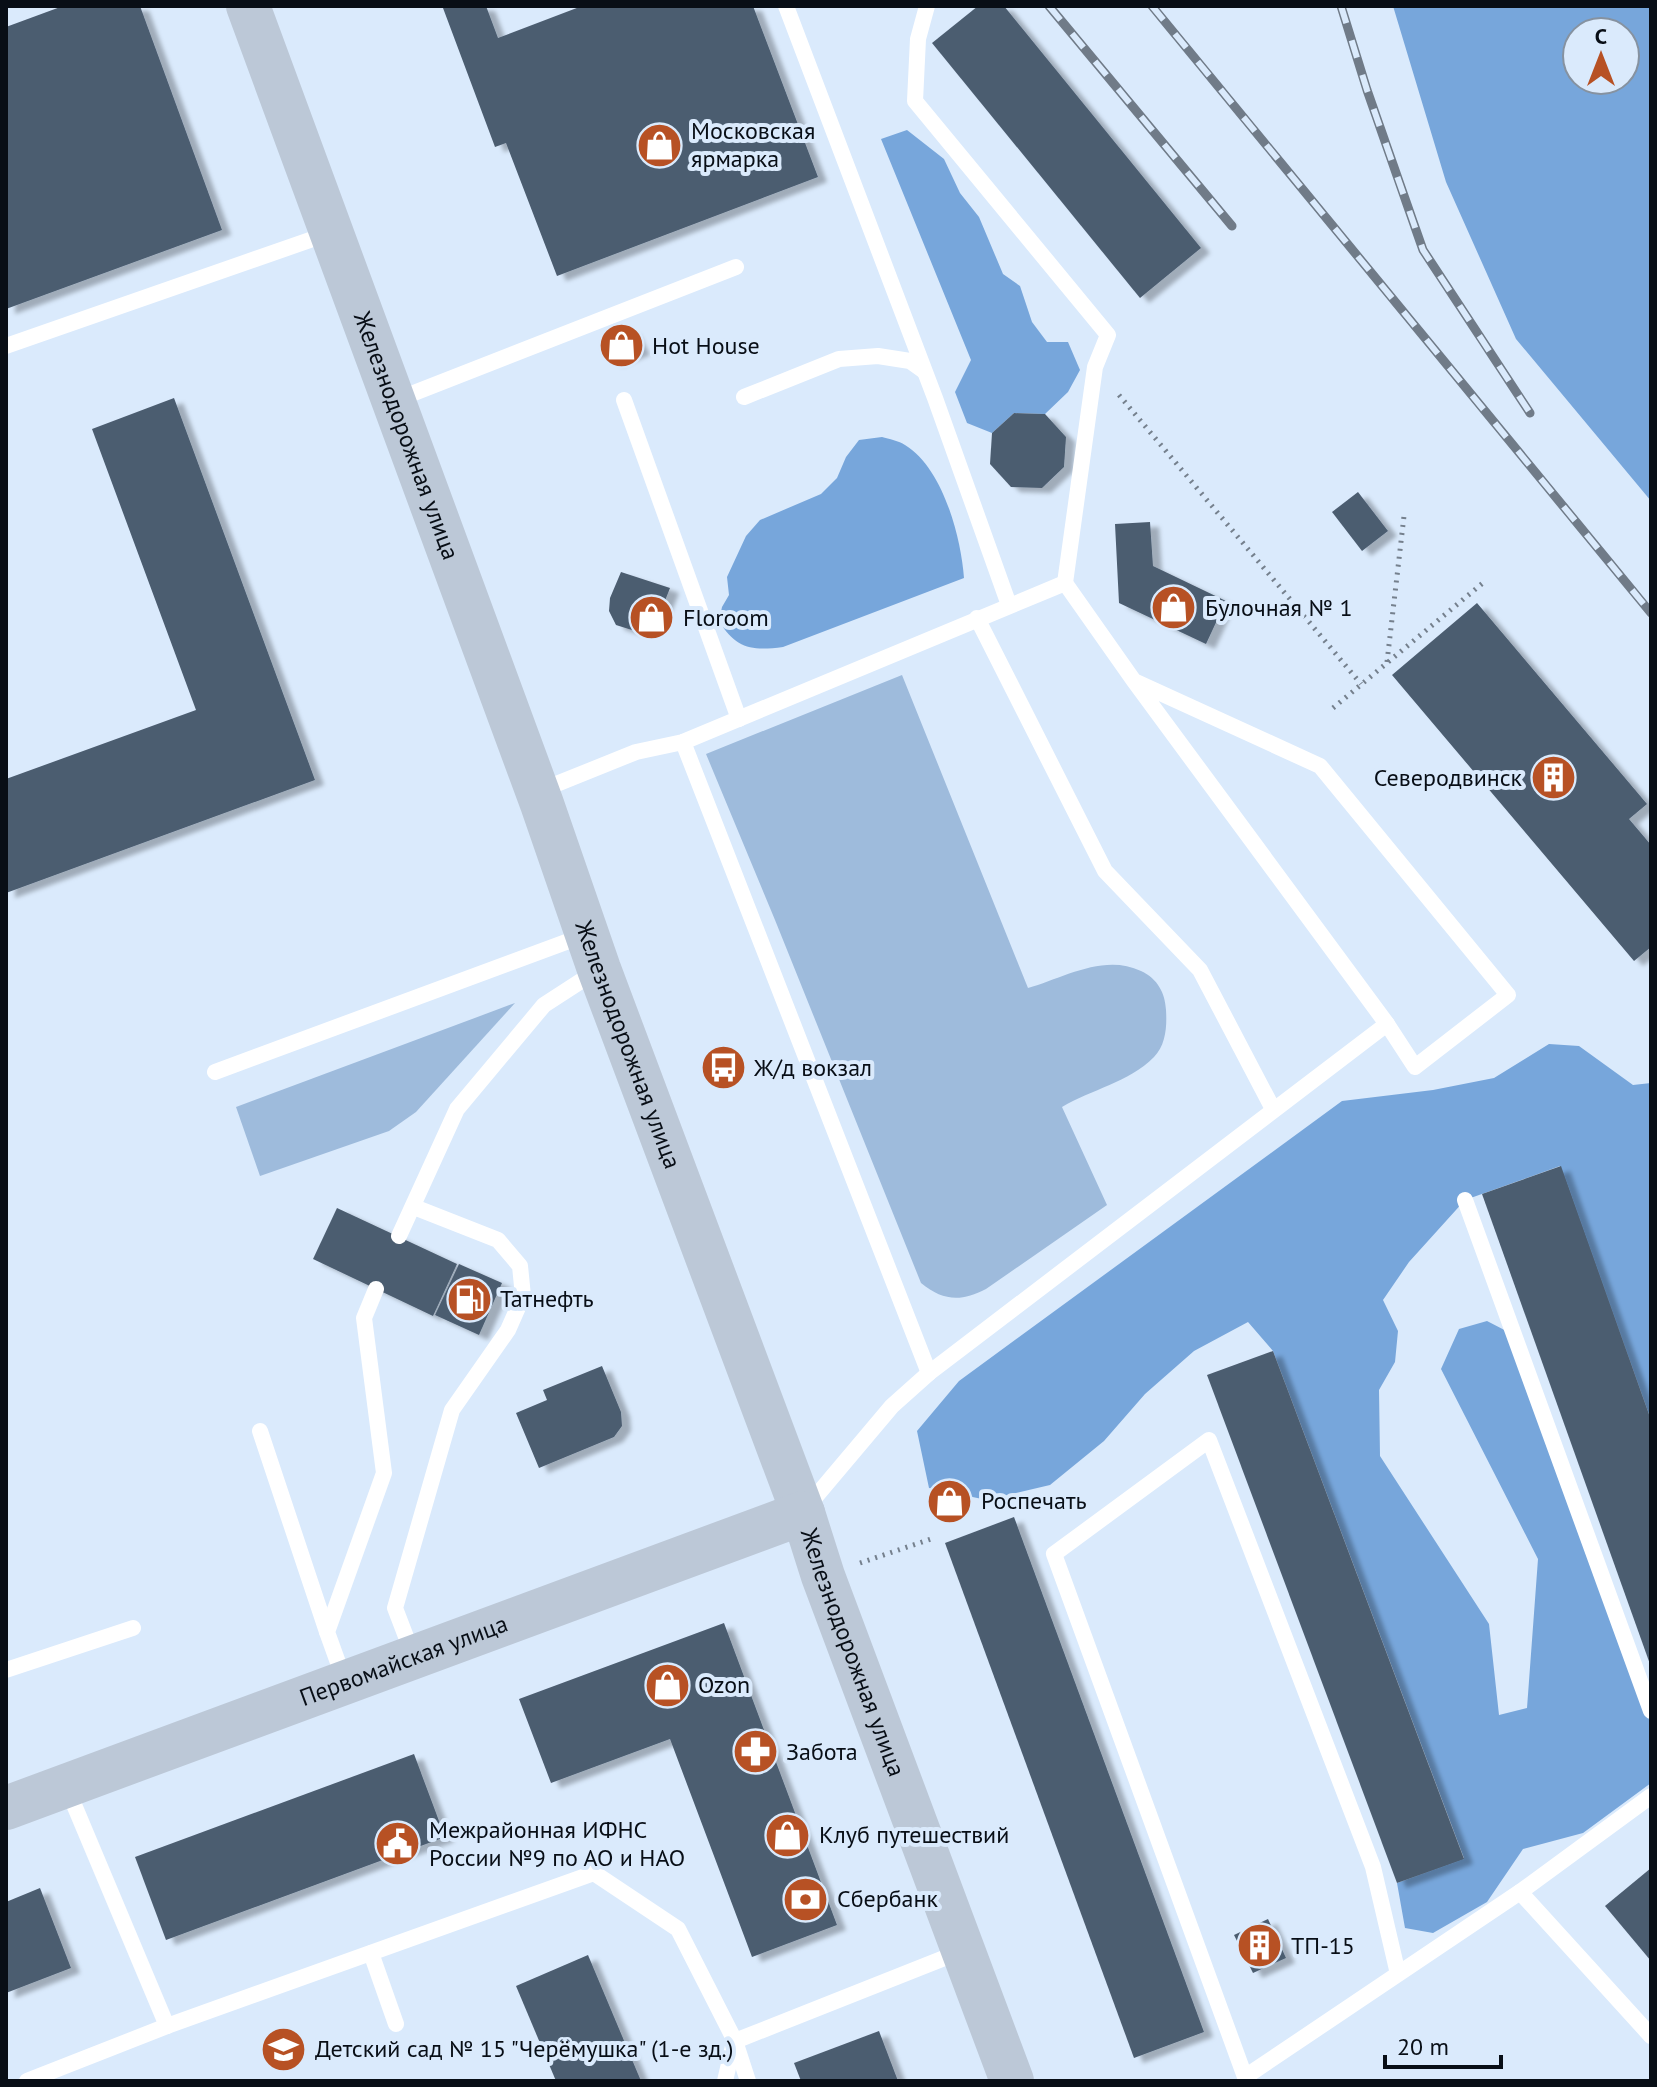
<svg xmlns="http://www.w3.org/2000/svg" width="1657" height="2087" font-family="'PT Sans',sans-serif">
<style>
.green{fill:#9ebbdc}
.forest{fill:#77a6db;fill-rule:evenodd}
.building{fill:#4c5d70;filter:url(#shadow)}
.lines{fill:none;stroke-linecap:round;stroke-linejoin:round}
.path{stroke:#75808d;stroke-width:5;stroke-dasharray:2 6;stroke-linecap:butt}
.lane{stroke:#fff;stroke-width:16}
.secondary{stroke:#bcc8d7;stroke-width:44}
.rail-casing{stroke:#707b88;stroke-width:9}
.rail{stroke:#daeafc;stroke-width:6;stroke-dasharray:18;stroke-linecap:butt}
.labels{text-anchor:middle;stroke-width:8;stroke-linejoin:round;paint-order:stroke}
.poi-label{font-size:24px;fill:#080e16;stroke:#daeafc;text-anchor:start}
.street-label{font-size:24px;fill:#080e16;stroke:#daeafc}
</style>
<defs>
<filter id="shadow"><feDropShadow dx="9" dy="5" stdDeviation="2" flood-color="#0004"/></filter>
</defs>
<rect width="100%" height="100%" fill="#daeafc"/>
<g class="green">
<path d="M902 675 1028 988C1063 978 1104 953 1141 971 1158 979 1165 993 1166 1010 1167 1026 1166 1045 1154 1057 1128 1083 1092 1089 1062 1107L1107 1205 986 1289C961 1302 943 1301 921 1283L775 920 706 754Z"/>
<path d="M515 1003 416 1112 389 1131 260 1176 236 1107Z"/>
</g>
<g class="forest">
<path d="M1393 6H1651V501L1516 339 1446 182ZM1577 32H1625V80H1577Z"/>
<path d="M907 130 944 159 960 193 979 217 1003 274 1020 286 1032 322 1047 342H1068L1080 370 1068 392 1045 414 1014 413 992 433 967 423 955 392 971 360 881 139Z"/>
<path d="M882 437C889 439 899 441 905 445 943 468 961 537 964 578L783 647C752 651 736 649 719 621L722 607 729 595 727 577 746 536 760 520 821 494 837 478 846 457 859 440Z"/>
<path d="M1549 1044 1579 1046 1633 1085 1651 1083V1420L1560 1166 1465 1200 1409 1262 1383 1300 1398 1331 1395 1362 1379 1390 1380 1456 1489 1624 1499 1715 1527 1708 1538 1559 1441 1369 1459 1329 1487 1321 1516 1336 1651 1717V1783L1583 1833 1523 1849 1487 1902 1433 1933 1405 1928 1397 1883 1464 1858 1273 1351 1248 1322 1194 1351 1145 1394 1104 1441 1050 1485 987 1500 929 1488 917 1431 959 1381 1342 1101 1433 1090 1494 1078Z"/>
</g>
<g class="building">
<path d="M63 6H140L222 230 6 309V27Z"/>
<path d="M449 6H486L498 38 582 6H753L818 177 557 276 506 143 495 147 443 8Z"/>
<path d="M978 6H1004L1201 248 1140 298 932 43Z"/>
<path d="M631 330 641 350 613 362 604 341Z"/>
<path d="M174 398 315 780 6 893V779L196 710 92 429Z"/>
<path d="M1014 413 1045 414 1066 437 1064 467 1042 488 1011 487 990 464 992 433Z"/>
<path d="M1358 492 1388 531 1362 551 1332 512Z"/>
<path d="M1150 522 1153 566 1226 601 1206 644 1119 603 1115 524Z"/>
<path d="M621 572 670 588 659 616 650 614 645 625 635 631 616 625 609 611 610 598Z"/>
<path d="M1477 603 1647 804 1629 819 1651 845V947L1634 961 1392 675Z"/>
<path d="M1561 1166 1651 1420V1667L1482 1194Z"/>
<path d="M337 1208 457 1264 433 1316 313 1259Z"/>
<path d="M459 1264 502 1283 479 1335 435 1315Z"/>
<path d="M1273 1351 1464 1859 1397 1883 1207 1375Z"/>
<path d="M602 1366 621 1412 622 1426 614 1437 539 1468 516 1413 547 1400 543 1390Z"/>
<path d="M1014 1517 1204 2032 1134 2058 945 1543Z"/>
<path d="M724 1623 837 1925 752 1957 670 1739 551 1783 519 1699Z"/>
<path d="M414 1754 445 1837 166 1940 135 1857Z"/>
<path d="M1651 1868V1961L1605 1906Z"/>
<path d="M40 1888 71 1968 6 1993V1902Z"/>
<path d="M1268 1919 1286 1958 1253 1973 1234 1935Z"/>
<path d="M588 1955 641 2081H556L516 1986Z"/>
<path d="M879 2031 898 2081H801L794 2063Z"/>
</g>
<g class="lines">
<g class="path">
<path d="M1119 395 1361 684"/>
<path d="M1387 662 1404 516"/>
<path d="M1333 708 1484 582"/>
<path d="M860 1563 931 1539"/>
</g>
<g class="lane">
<path d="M786 6 935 398 1009 605"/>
<path d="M927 6 918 39 915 101 1108 335 1095 367 1065 583"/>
<path d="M6 346 330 233"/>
<path d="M744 397 839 359 878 356 910 361 924 371"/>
<path d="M396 400 736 267"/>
<path d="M624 400 739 719"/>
<path d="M977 618 1105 871 1200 970 1273 1109"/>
<path d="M683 742 929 1373"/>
<path d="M539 791 636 752 683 742 1065 583 1134 681 1387 1024 1415 1067 1508 995 1320 766 1134 681"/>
<path d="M215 1072 585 935"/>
<path d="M1465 1200 1651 1711"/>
<path d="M399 1236 457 1109 544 1005 598 970"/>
<path d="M260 1431 327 1632"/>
<path d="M806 1508 892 1406 929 1373 1387 1024"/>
<path d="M413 1655 395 1608 452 1410 508 1330 523 1296 520 1266 498 1240 414 1207"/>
<path d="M6 1670 133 1628"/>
<path d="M345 1682 327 1632 384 1473 364 1318 376 1289"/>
<path d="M67 1788 167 2026"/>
<path d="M1520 1892 1651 1796"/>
<path d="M371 1953 396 2024"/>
<path d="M1398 1974 1373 1867 1209 1440 1054 1554 1245 2077 1520 1892 1651 2036"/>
<path d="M735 2041 748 2081"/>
<path d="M27 2081 167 2026 594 1873 678 1929 735 2041 962 1951"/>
<path d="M725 2081 734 2042"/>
</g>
<g class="secondary">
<path id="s1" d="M248 6 542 804 599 969 803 1513 823 1576 1012 2081"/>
<path id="s2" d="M6 1808 803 1513"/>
</g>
<defs>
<g id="rail">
<path d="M1049 6 1232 226"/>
<path d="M1152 6 1651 613"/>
<path d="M1341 6 1367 90 1423 250 1530 413"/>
</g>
</defs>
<use href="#rail" class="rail-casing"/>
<use href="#rail" class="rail"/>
</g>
<defs>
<symbol id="shop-disc" viewBox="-11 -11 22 22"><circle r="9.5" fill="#b75124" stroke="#daeafc"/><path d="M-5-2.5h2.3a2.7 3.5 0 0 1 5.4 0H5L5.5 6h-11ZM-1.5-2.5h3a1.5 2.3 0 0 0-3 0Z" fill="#fff"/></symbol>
<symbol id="building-disc" viewBox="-11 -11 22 22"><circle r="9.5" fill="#b75124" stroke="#daeafc"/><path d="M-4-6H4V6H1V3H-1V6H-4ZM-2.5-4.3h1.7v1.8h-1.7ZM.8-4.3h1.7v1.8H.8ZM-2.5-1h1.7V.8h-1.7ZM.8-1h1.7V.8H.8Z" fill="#fff"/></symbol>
<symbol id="bus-disc" viewBox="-11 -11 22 22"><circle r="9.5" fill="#b75124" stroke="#daeafc"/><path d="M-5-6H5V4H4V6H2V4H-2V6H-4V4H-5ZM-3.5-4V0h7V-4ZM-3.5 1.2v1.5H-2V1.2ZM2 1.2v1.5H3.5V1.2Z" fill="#fff"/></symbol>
<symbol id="fuel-disc" viewBox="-11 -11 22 22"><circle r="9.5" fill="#b75124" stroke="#daeafc"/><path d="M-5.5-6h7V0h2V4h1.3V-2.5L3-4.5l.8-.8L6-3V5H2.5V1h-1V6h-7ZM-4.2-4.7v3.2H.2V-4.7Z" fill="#fff"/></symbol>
<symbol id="pharmacy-disc" viewBox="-11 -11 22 22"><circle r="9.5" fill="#b75124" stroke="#daeafc"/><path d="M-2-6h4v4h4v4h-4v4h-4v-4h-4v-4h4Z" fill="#fff"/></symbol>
<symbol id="civic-disc" viewBox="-11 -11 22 22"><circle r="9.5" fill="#b75124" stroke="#daeafc"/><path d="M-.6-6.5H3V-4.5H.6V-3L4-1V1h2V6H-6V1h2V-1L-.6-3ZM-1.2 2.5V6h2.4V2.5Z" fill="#fff"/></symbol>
<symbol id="bank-disc" viewBox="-11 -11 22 22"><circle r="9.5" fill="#b75124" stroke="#daeafc"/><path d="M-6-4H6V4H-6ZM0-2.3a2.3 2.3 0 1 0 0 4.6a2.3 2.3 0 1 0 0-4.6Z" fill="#fff"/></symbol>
<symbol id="school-disc" viewBox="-11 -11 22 22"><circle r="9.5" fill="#b75124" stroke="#daeafc"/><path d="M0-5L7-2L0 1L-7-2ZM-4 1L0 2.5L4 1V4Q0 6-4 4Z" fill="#fff"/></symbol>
</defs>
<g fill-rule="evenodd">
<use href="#shop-disc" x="634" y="120" width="51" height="51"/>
<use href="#shop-disc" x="596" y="320" width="51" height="51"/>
<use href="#shop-disc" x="1148" y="582" width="51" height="51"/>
<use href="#shop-disc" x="626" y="592" width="51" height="51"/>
<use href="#building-disc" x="1528" y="752" width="51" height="51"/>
<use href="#bus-disc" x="698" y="1042" width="51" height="51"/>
<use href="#fuel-disc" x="444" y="1274" width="51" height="51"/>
<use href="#shop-disc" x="924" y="1476" width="51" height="51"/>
<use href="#shop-disc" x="642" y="1660" width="51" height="51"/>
<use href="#pharmacy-disc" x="730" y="1726" width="51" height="51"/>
<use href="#shop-disc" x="762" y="1810" width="51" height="51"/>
<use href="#civic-disc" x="372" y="1818" width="51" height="51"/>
<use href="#bank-disc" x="780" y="1874" width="51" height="51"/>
<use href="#building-disc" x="1234" y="1920" width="51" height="51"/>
<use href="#school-disc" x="258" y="2024" width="51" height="51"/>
</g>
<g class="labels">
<g class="poi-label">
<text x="691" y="139">Московская<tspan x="691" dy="28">ярмарка</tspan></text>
<text x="652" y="354">Hot House</text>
<text x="1205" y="616">Булочная № 1</text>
<text x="683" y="626">Floroom</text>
<text x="1522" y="786" text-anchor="end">Северодвинск</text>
<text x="754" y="1076">Ж/д вокзал</text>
<text x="500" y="1307">Татнефть</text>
<text x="981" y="1509">Роспечать</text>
<text x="698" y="1693">Ozon</text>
<text x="786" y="1760">Забота</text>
<text x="429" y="1838">Межрайонная ИФНС<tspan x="429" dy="28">России №9 по АО и НАО</tspan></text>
<text x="819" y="1843">Клуб путешествий</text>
<text x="837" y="1907">Сбербанк</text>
<text x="1291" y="1954">ТП-15</text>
<text x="315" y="2057">Детский сад № 15 "Черёмушка" (1-е зд.)</text>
</g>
<g class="street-label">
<text dy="8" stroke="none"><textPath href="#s1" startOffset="458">Железнодорожная улица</textPath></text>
<text dy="8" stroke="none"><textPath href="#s1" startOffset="1106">Железнодорожная улица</textPath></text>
<text dy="8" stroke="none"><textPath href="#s1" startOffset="1754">Железнодорожная улица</textPath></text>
<text dy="8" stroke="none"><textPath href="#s2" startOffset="424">Первомайская улица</textPath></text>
</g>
</g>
<rect width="1657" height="2087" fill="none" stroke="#080e16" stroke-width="16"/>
<g transform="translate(1601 56)"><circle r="38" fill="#daeafc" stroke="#8692a0" stroke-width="2"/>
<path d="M0-6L14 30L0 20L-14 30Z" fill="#b75124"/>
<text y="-12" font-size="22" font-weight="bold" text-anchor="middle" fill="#080e16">С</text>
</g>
<path d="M1385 2055v12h116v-12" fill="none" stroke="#080e16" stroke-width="4"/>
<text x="1397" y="2055" font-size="24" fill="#080e16" stroke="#daeafc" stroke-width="6" paint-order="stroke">20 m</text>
</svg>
